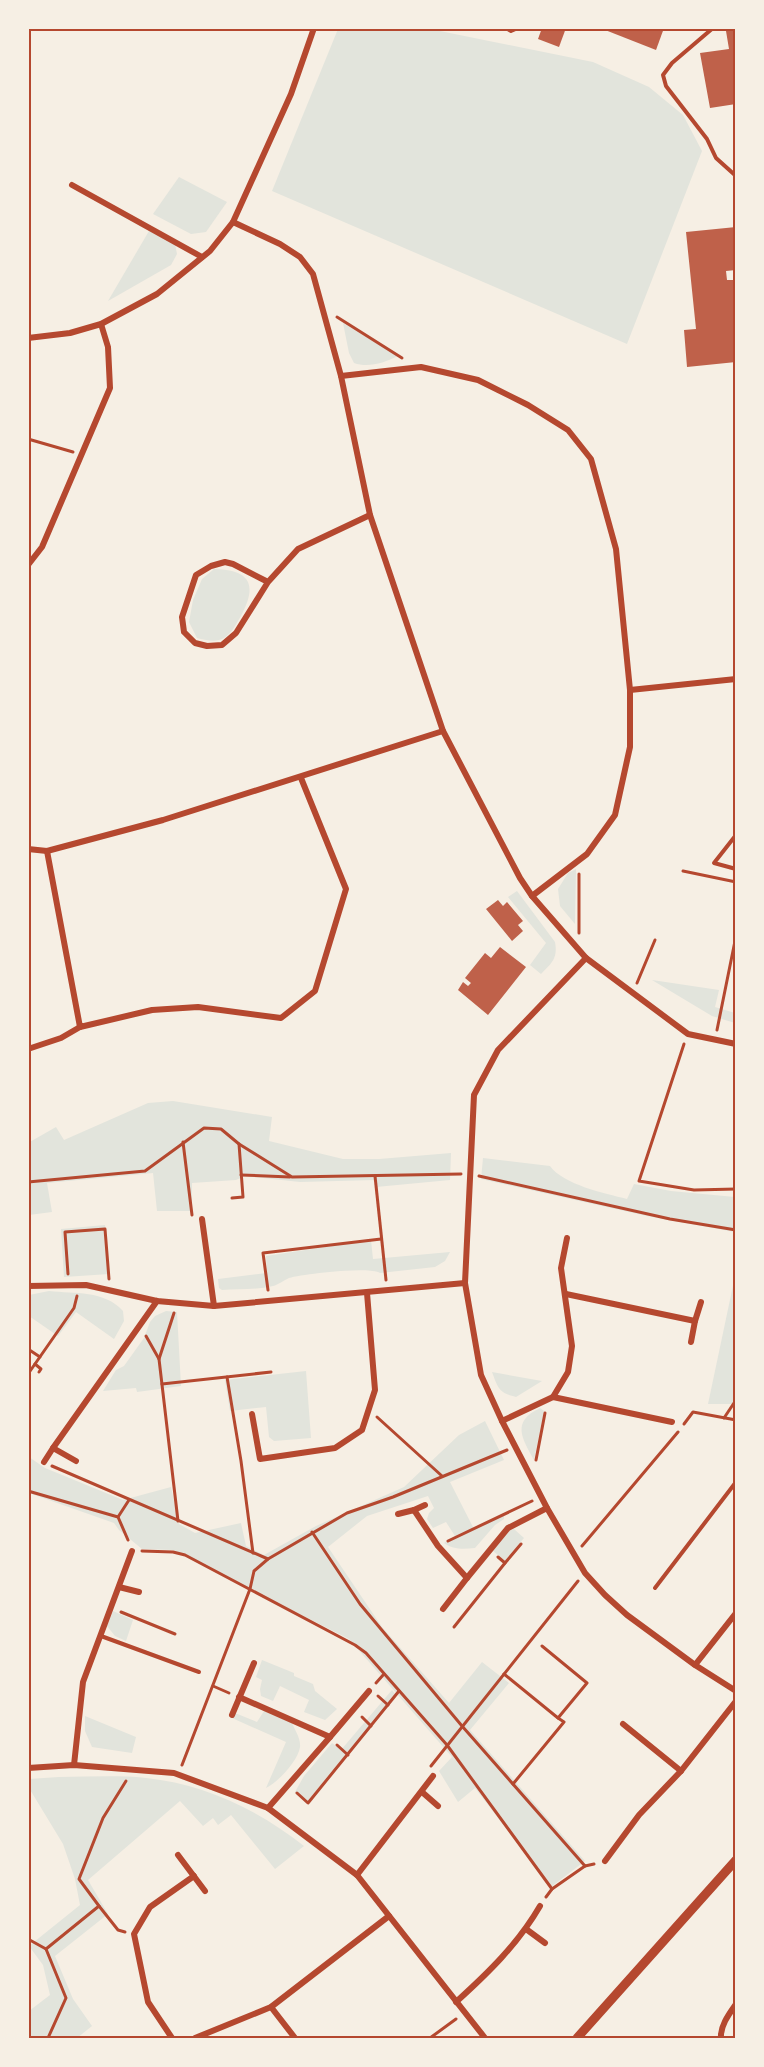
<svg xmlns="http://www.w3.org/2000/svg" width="764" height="2067" font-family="'Work Sans',sans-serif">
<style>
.green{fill:#e2e4dc}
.building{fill:#bf614a}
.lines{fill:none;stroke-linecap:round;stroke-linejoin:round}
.path{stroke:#b5482f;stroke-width:3}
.service{stroke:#b5482f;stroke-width:4}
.minor{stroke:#b5482f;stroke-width:6}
.tertiary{stroke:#b5482f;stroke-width:9}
.neatline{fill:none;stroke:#b5482f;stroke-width:2}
</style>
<rect width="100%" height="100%" fill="#f6efe4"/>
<g class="green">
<path d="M338 29H430L593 62 649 87 683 115 702 151 627 344 272 191Z"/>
<path d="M179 177 227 202 206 232 191 234 153 214Z"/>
<path d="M149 231 175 244 177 254 171 265 108 301Z"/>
<path d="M343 323 398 356C384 363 368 368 354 363L349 353Z"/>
<path d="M214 569C250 570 258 584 241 616 236 624 232 633 224 638 216 643 205 640 197 638L189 622 193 600 202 579Z"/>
<path d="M576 869 575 924 560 906 558 889 568 873Z"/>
<path d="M517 891 555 942C558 958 552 963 541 974L530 965 546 943 508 897Z"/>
<path d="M652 980 719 990 715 1007 735 1013V1023L712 1016Z"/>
<path d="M173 1101 272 1117 269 1141 343 1159H379L451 1153 450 1180 376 1187 375 1180 300 1182 245 1176 236 1180 192 1183V1211H157L153 1173 47 1183 52 1212 29 1215 28 1143 56 1127 64 1140 148 1103Z"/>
<path d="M483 1158 550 1166C564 1185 604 1193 627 1199L634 1184 671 1191 735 1197V1232L647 1216 481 1179Z"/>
<path d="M105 1225 109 1274 64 1277 61 1229Z"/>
<path d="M371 1240 373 1259 450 1252 445 1261 435 1267 380 1273C370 1266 303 1274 289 1278 284 1280 278 1285 273 1286 257 1290 238 1289 222 1290L219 1288 218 1279 267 1273 266 1256Z"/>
<path d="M735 1276V1404H708Z"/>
<path d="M49 1291C75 1294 104 1290 123 1311L124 1321 114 1339 76 1312 58 1336 29 1316V1295Z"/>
<path d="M166 1311 177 1312 181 1386 137 1392 136 1388 103 1391 116 1370 124 1366 144 1338 150 1322 155 1316Z"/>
<path d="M306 1371 311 1438 274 1441 269 1437 266 1407 230 1411 225 1380Z"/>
<path d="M492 1372 542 1381 516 1397C499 1393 498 1388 492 1372Z"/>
<path d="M540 1408 544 1411 534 1460C522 1438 511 1422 540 1408Z"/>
<path d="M485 1421 504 1460 450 1482 474 1529 504 1515V1519L495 1525 475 1548C464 1549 453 1550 444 1543L455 1536 446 1522 433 1528 427 1519 429 1513 434 1508 428 1496 367 1516 328 1547 382 1627 449 1703 482 1662 509 1683 470 1730 585 1861 551 1887 475 1788 458 1802 439 1771 452 1757 349 1639 173 1550 142 1549 119 1530 114 1523 29 1493V1457L45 1468 123 1500 171 1487 179 1524 195 1533 241 1523 246 1546 264 1555 316 1526 404 1487 459 1435Z"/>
<path d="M514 1529 524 1538 505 1561 492 1550 509 1531Z"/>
<path d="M113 1611 133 1620 126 1641 115 1636 107 1626Z"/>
<path d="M262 1660 294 1673V1676L313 1684 315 1691 337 1709 325 1720 304 1712 309 1700 280 1686 273 1701 261 1696 260 1689 262 1680 256 1677Z"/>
<path d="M392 1690 395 1694 306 1803 295 1792 304 1776 332 1743 341 1750Z"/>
<path d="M264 1711 292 1723C295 1730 301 1739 300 1747 298 1761 278 1782 266 1788L286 1742 232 1718 235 1713 257 1722Z"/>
<path d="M85 1716 136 1737 132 1753 92 1747 85 1731Z"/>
<path d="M59 1777C88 1777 117 1775 146 1778 204 1784 259 1810 304 1846L275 1869 231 1815 218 1825 213 1818 203 1826 180 1801 88 1880 108 1914 55 1956 73 1999 92 2026 77 2038H29V2011L50 1995 43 1965 29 1946 80 1905 75 1879 63 1844 29 1788V1779Z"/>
</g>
<g class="building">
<path d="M542 28H566L559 47 538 39Z"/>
<path d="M600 28H664L656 50Z"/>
<path d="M736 29V104L710 108 700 53 729 49 726 31Z"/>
<path d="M736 227V270L726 271 727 280H733L736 306V362L687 367 684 330 696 329 686 232Z"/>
<path d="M498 900 503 906 507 902 523 921 518 925 523 931 512 941 486 909Z"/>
<path d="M500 947 526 967 488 1015 458 990 463 982 468 986 471 983 465 978 485 953 491 958Z"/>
</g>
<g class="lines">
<g class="path">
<path d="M337 317 402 358"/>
<path d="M28 439 73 452"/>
<path d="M683 871 736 882"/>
<path d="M579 933V874"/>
<path d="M637 983 655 940"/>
<path d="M717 1030 736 936"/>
<path d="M684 1044 639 1181 694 1190 736 1189"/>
<path d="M183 1142 192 1215"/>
<path d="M241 1175 290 1177"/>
<path d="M375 1176 386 1280"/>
<path d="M479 1176 670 1219 736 1230"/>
<path d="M28 1182 145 1171 204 1128 221 1129 239 1144 292 1177 461 1174"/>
<path d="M232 1198 243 1197 239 1144"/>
<path d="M68 1274 65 1232 105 1229 109 1279"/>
<path d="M268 1290 263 1253 381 1239"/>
<path d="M146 1336 159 1359 178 1521"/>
<path d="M28 1349 40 1357"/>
<path d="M159 1359 174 1313"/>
<path d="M35 1364 41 1369 39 1372"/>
<path d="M28 1374 74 1308 77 1296"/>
<path d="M227 1377 241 1461 253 1553"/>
<path d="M162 1384 271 1372"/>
<path d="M377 1417 442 1476"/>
<path d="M724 1418 736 1400"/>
<path d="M684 1424 693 1412 736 1420"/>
<path d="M536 1460 545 1413"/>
<path d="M52 1466 268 1559"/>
<path d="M28 1491 118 1517 128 1540"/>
<path d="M118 1517 129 1500"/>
<path d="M312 1532 360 1604 462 1726 585 1866 594 1864"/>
<path d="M448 1541 532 1501"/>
<path d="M582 1546 678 1432"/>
<path d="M142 1551 173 1552 185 1555 355 1645 366 1653 447 1745 552 1889 546 1897"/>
<path d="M498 1557 505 1563 521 1544"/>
<path d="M121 1612 175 1634"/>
<path d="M454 1627 505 1563"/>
<path d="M504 1674 558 1718 587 1683 542 1646"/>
<path d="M376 1683 384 1674"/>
<path d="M213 1686 229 1693"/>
<path d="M378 1696 388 1705"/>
<path d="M362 1717 371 1726"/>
<path d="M337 1745 348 1755"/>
<path d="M182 1765 250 1589 254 1571 268 1559 347 1513 393 1497 507 1450"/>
<path d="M431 1766 578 1581"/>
<path d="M513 1784 564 1722 558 1718"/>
<path d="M297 1793 308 1803 399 1691"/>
<path d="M552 1889 585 1866"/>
<path d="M99 1906 118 1930 125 1932"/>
<path d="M28 1939 46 1949 66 1998 48 2038"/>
<path d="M46 1949 99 1906 79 1879 103 1818 126 1781"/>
<path d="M430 2038 456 2019"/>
</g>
<g class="service">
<path d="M506 28 511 31 518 28"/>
<path d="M713 28 672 63 663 75 666 86 707 139 716 158 736 176"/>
<path d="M736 835 714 863 736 869"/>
<path d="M655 1588 736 1482"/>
<path d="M101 1636 199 1672"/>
</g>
<g class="minor">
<path d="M72 185 202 257"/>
<path d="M233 222 280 244 300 257 313 274 341 376 370 515 443 731 520 878 532 896 586 958 688 1034 736 1044"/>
<path d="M28 338 70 333 101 324 157 294 210 251 233 222 291 94 314 28"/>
<path d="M341 376 421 367 478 380 528 405 568 430 591 459 616 549 630 690V747L615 815 587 854 532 896"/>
<path d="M28 565 42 547 110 388 108 347 101 324"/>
<path d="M268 582 233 564 225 562 211 566 196 575 182 617 184 632 195 643 207 646 222 645 236 633 268 582 298 549 370 515"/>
<path d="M630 690 736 679"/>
<path d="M28 849 47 851 163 820 443 731"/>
<path d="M47 851 80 1027 152 1010 198 1007 281 1018 315 991 346 889 301 778"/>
<path d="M586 958 498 1050 474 1095 465 1283 481 1375 502 1421 547 1508 585 1573 605 1595 627 1615 695 1665 736 1691"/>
<path d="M28 1049 61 1038 80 1027"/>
<path d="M202 1219 214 1306"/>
<path d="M28 1286 86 1285 157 1301 214 1306 465 1283"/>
<path d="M566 1294 695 1321 701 1302"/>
<path d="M691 1342 695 1321"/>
<path d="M553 1397 672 1422"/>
<path d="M252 1414 260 1459 335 1448 362 1430 375 1390 367 1293"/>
<path d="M502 1421 553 1397 568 1372 572 1346 561 1268 567 1238"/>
<path d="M53 1448 157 1301"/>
<path d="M44 1462 53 1448 76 1461"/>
<path d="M414 1510 425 1505"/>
<path d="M398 1514 414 1510 438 1546 467 1578 508 1528 547 1508"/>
<path d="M119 1587 139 1592"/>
<path d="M443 1609 467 1578"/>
<path d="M695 1665 736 1613"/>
<path d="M239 1697 330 1737 268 1808"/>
<path d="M232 1715 254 1663"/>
<path d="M623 1724 681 1771"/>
<path d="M330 1737 369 1691"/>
<path d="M74 1765 83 1682 132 1551"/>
<path d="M28 1768 74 1765 174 1773 268 1808 357 1875 485 2038"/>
<path d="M422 1792 438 1806"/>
<path d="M178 1855 205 1891"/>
<path d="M605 1861 639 1815 681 1771 736 1701"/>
<path d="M357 1875 433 1776"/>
<path d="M526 1929 545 1943"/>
<path d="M456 2002C488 1973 518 1944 540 1906"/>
<path d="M271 2007 295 2038"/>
<path d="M172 2038 148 2002 134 1934 150 1907 194 1876"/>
<path d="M195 2038 271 2007 389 1916"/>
<path d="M721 2038C720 2026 729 2014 736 2004"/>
</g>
<path class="tertiary" d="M577 2038 736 1860"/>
</g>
<rect width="764" height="2067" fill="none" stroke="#f6efe4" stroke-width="60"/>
<rect x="30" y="30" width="704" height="2007" class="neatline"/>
</svg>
